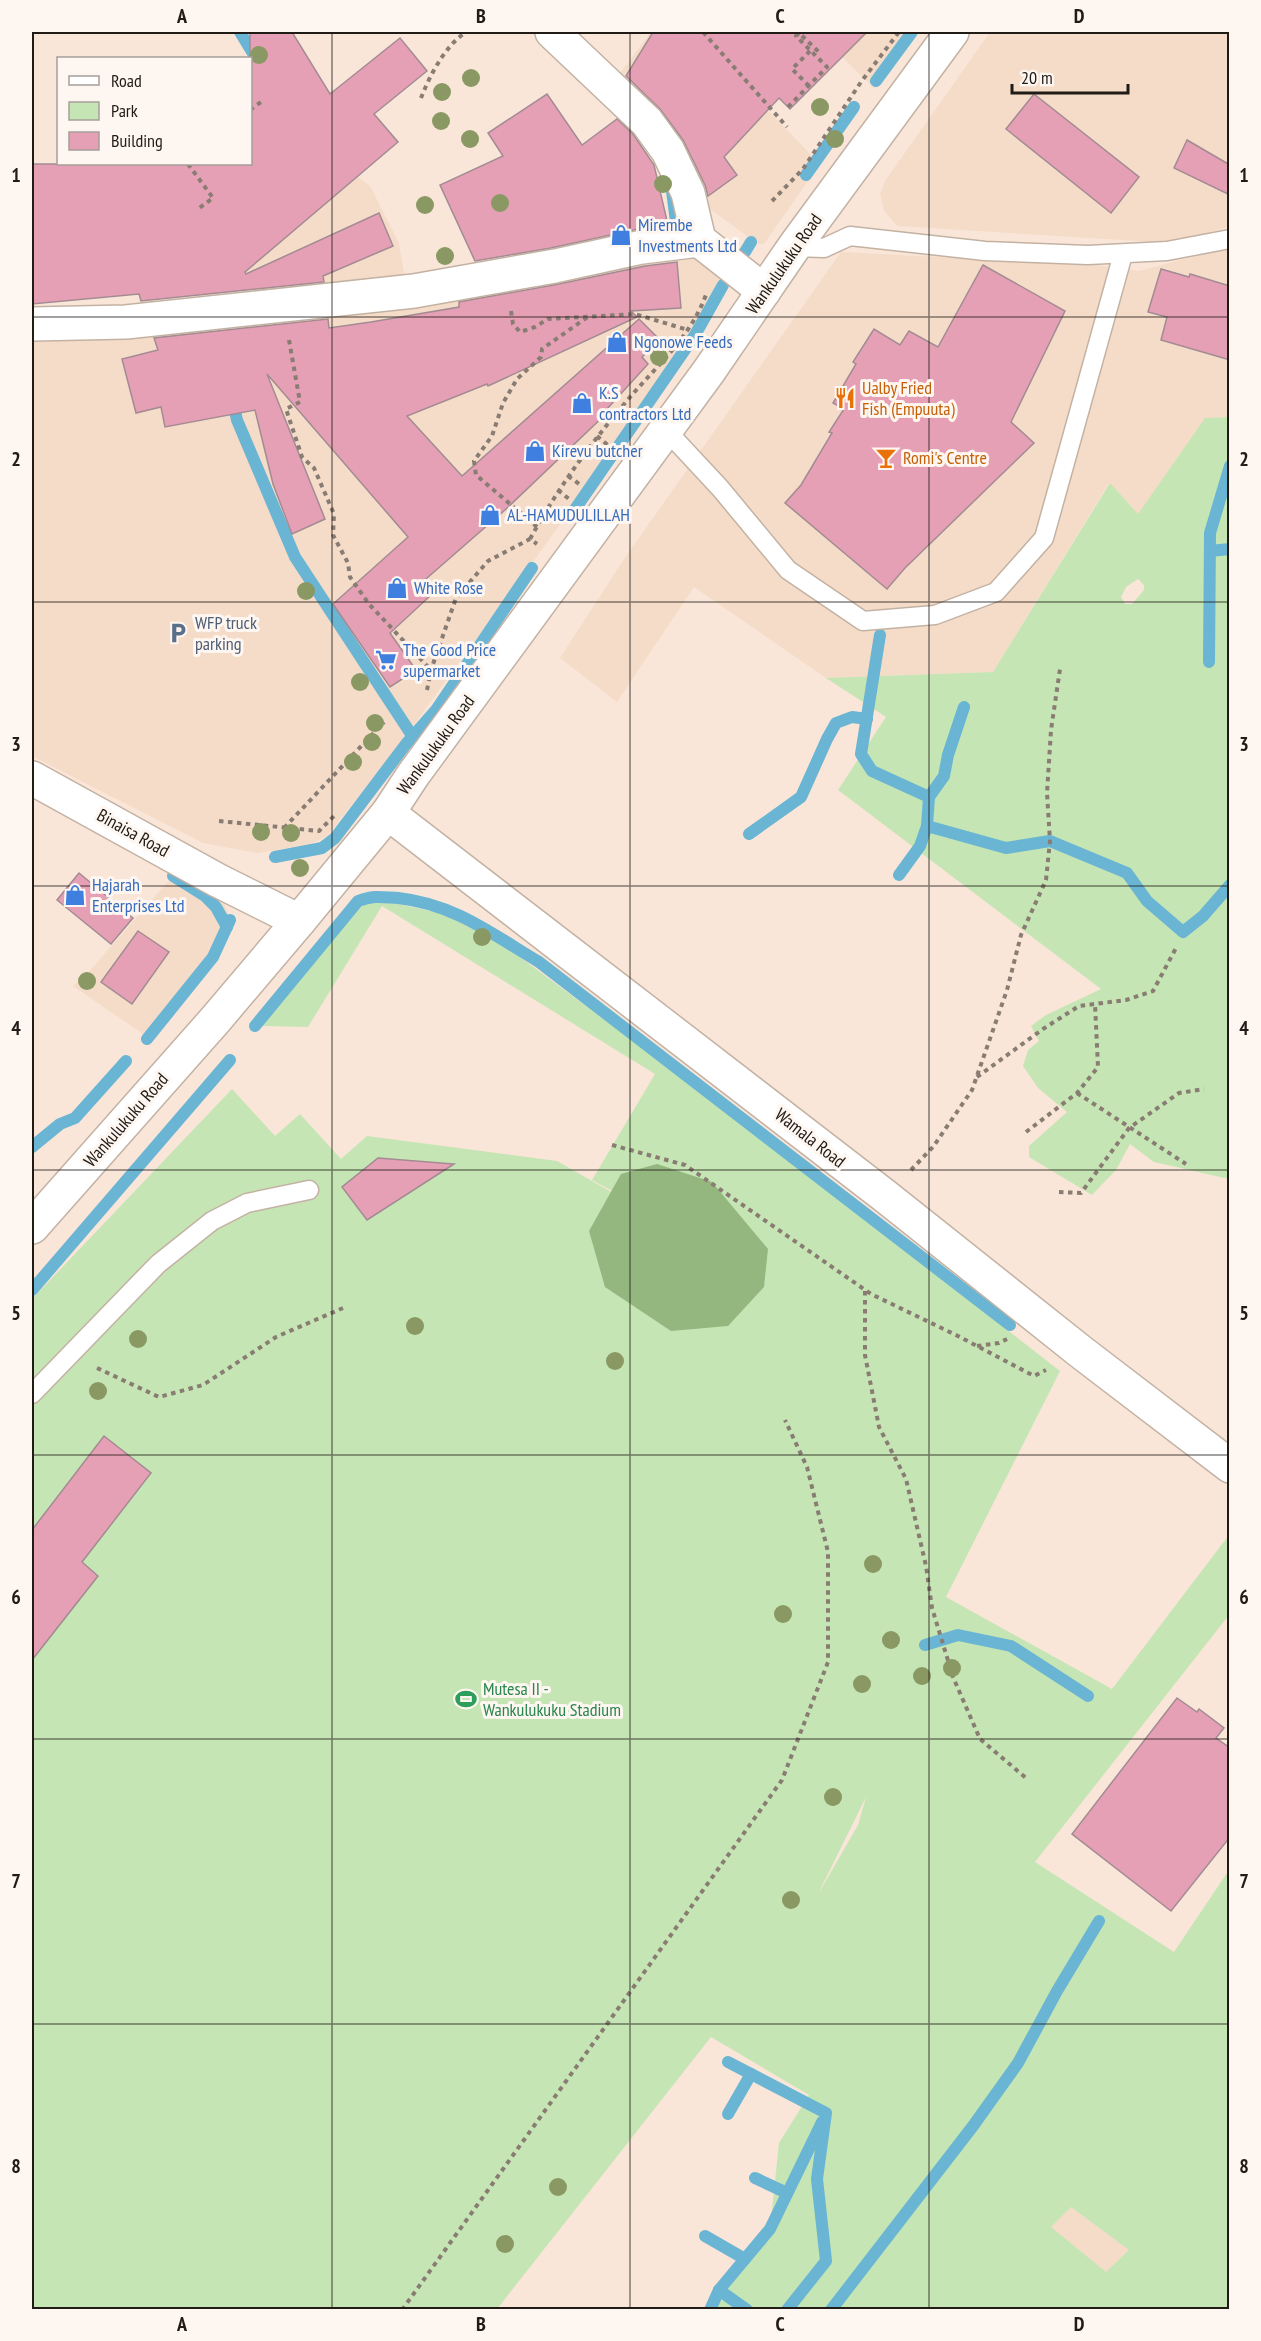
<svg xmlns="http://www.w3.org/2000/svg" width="1261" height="2341" font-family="'PT Sans Narrow',sans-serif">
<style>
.built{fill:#f5dcc8}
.green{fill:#c6e5b4;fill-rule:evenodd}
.forest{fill:#94b77f}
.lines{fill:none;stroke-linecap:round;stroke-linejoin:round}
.stream{stroke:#69b5d3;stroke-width:12}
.building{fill:#e6a0b6;stroke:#a28b92;stroke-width:1.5}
.lane-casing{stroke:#c3b2a3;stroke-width:21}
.street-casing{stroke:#c3b2a3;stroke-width:36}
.secondary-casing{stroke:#c3b2a3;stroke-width:36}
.path{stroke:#887c73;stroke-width:4;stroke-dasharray:4.5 4.5;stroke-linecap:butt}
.lane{stroke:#fff;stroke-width:18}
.street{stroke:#fff;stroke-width:33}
.secondary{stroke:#fff;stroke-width:33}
.tree{fill:#8a9863}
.grid{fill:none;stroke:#211b16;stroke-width:1.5;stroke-opacity:0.55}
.labels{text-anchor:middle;stroke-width:6;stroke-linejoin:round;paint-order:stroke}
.shop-label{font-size:18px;fill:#366cbe;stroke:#fef6f0;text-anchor:start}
.street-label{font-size:18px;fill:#211b16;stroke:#fef6f0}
.food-label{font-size:18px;fill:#c56008;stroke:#fef6f0;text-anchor:start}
.service-label{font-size:18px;fill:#4e5e75;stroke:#fef6f0;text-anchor:start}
.leisure-label{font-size:18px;fill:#27864d;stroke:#fef6f0;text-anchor:start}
.neatline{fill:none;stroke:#211b16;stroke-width:2}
.grid-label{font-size:20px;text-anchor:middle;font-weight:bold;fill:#211b16}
</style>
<rect width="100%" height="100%" fill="#f9e6d8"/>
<g class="built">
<path d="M651 32H692L820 164 764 244H758L703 204 615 80Z"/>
<path d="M816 32H918L875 89Z"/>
<path d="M990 32H1229V227L1169 243 897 226 884 211 880 194 885 181Z"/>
<path d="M320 149 370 186 399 243 405 280 256 300 241 254Z"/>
<path d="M1229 247V417L1205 418 1138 515 1109 483 993 672 826 678 694 587 617 702 560 658 624 559 841 252 1097 265 1139 271Z"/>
<path d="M691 251 724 278 665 373 559 526 405 737 327 836 310 844 258 853 203 843 32 756V342L212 319Z"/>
<path d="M181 867 224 904 228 912 229 934 143 1034 73 986 86 975Z"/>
<path d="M1071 2207 1162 2209 1129 2251 1106 2273 1050 2227Z"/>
</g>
<g class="green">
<path d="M1229 417V1179L1154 1162 1130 1144 1116 1170 1092 1195 1029 1157V1146L1067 1112 1038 1088 1023 1066 1028 1050 1039 1041 1031 1026 1046 1015 1101 989 838 790 886 717 826 678 993 672 1110 483 1138 514 1205 418ZM1138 579 1144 585V590L1132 604H1125L1121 597 1126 587Z"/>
<path d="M384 901 445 914 509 949 698 1089 1060 1371 946 1597 1112 1689 1229 1535V1615L1035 1862 1174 1952 1229 1870V2309H831L860 2273 830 2309H710L719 2290 770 2229 779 2143 809 2095 711 2037 497 2309H32V1299L232 1089 275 1136 300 1114 341 1159 367 1136 557 1161 678 1230 754 1268 592 1180 655 1074 382 906 308 1027 262 1026 362 905ZM866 1797 858 1825 820 1891V1890ZM1071 2207 1129 2250 1106 2272 1051 2227Z"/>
</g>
<path class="forest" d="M657 1164 712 1182 768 1249 764 1287 728 1326 671 1331 605 1287 589 1231 621 1174Z"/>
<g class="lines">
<g class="stream">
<path d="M240 32 257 60"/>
<path d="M876 81 912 32"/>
<path d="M806 175 854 107"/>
<path d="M672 191 678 237"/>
<path d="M745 252 751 242"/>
<path d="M232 398 237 420 295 557 413 737"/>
<path d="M569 518 695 335 723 285"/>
<path d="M1210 551 1230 549"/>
<path d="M880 635 861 754 872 771 929 797 927 826 1006 848 1050 841 1127 873 1147 901 1183 932 1203 916 1230 885"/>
<path d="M1209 662 1210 533 1230 466"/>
<path d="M929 797 944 776 948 755 964 707"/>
<path d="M749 834 801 797 827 739 836 723 852 717 867 719"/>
<path d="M275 857 322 848 335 838 406 744 436 710 532 568"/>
<path d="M899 875 920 846 927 826"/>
<path d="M173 876 205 896 216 907 227 927"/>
<path d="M255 1026 358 901C374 895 381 897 398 898 454 904 492 934 539 962L1010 1325"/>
<path d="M147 1039 213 957 230 920"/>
<path d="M32 1147 60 1124 75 1118 126 1061"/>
<path d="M32 1290 230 1060"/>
<path d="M925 1645 958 1635 1011 1646 1088 1696"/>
<path d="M728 2062 826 2113 817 2179 826 2261 787 2310"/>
<path d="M728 2114 751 2074"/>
<path d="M755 2178 787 2193"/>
<path d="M705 2236 745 2259"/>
<path d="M719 2290 747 2310"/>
<path d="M710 2310 719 2290 770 2229 822 2122"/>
<path d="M831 2310 973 2126 1018 2063 1057 1991 1099 1921"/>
</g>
</g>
<g class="building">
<path d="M250 32H292L330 94 400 38 427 71 374 114 398 142 245 272 246 274 379 213 393 246 323 276 324 282 141 301 139 294 32 304V164H250Z"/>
<path d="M653 32H867L790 109 779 98 724 157 737 175 708 196 705 185 683 140 660 109 626 76Z"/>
<path d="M547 94 582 145 617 119 633 134 654 165 668 225 638 229 551 248 475 261 440 185 503 156 488 133Z"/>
<path d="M1034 94 1139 177 1111 213 1006 129Z"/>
<path d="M1187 140 1230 165V195L1174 168Z"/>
<path d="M677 262 681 308 631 311 637 317 488 386 487 384 407 416 462 476 639 319 660 340 642 357 648 364 607 409 609 411 505 510 419 585 430 596 390 633 416 670 390 687 333 604 408 537 267 374 325 519 292 534 273 484 255 410 165 427 161 407 136 413 122 359 158 350 154 338 328 319 329 328 371 322 459 307V302L559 284 645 266Z"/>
<path d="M983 265 1065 311 1011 422 1034 443 905 568 887 589 785 503 801 485 832 433 829 432 844 409 833 403 856 364 853 362 874 329 900 345 909 331 938 347Z"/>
<path d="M1161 269 1189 277 1190 274 1230 286V360L1161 340 1167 317 1148 312Z"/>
<path d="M79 873 133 918 111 944 57 900Z"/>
<path d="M138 931 169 952 132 1004 101 982Z"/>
<path d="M378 1158 454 1164 367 1220 342 1187Z"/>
<path d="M104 1436 151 1473 82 1562 98 1576 32 1660V1530Z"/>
<path d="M1177 1698 1197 1712 1199 1709 1224 1728 1216 1738 1230 1748V1837L1171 1911 1072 1834Z"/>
</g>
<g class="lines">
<defs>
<g id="lane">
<path d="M794 247 824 248 850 236 985 251 1088 255 1167 251 1230 239"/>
<path d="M666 430 720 488 788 570 863 621 935 615 996 592 1044 538 1123 254"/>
<path d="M32 1394 158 1264 212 1221 247 1203 309 1190"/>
</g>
<g id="street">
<path d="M552 32 647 122 668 151 688 193 699 240 764 291"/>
<path d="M32 324 126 322 414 291 555 266 642 247 699 240"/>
<path d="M32 778 217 880 299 921"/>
</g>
<g id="secondary">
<path d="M388 813 885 1196 1081 1352 1230 1466"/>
<path d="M32 1227 216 1019 299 921 388 813 413 775 709 371 794 247 952 32"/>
</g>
</defs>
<use href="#lane" class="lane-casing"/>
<use href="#street" class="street-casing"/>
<use href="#secondary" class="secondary-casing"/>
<g class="path">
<path d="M703 32 787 127"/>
<path d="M809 86 792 69 811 50"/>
<path d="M421 98C430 75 445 46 466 32"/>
<path d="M788 107 827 67 796 36 799 33 821 54"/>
<path d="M250 110 261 102"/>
<path d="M188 164 213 198 198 209"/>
<path d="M772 201 803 169 861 82 899 32"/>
<path d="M511 311 513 324 520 332 535 327 548 319 635 314 688 330"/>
<path d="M289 340 300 402 286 409 302 457 314 468 334 514 333 535 348 563 350 577 369 604 431 670"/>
<path d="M597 436 610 447"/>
<path d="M568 476 582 486"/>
<path d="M558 490 569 499"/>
<path d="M537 527 476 475 474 461 492 436 503 403 517 379 541 357 542 349 589 316"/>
<path d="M530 539C558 488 588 447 625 403 655 367 691 338 707 292"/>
<path d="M427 690 431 670 456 598 488 561 530 539 537 544"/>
<path d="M219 821 319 831 335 815"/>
<path d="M284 828 384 722"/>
<path d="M977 1077 1043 1029 1079 1006 1126 1000 1153 991 1176 948"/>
<path d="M1077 1093 1186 1164"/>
<path d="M1026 1132 1077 1093 1098 1067 1095 1004"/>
<path d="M612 1145 685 1165 871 1294 958 1336 1034 1376 1046 1370"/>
<path d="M911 1170 933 1147 972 1090 1007 990 1021 935 1046 880 1050 841 1047 793 1051 730 1060 669"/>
<path d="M1059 1192 1081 1193 1129 1128 1179 1093 1204 1089"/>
<path d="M865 1291V1355L879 1427 906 1479 926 1566 932 1608 953 1677 980 1739 1026 1778"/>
<path d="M977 1346 999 1343 1007 1339"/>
<path d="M97 1368 159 1397 203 1385 276 1337 343 1308"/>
<path d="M402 2310 782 1780 828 1662V1552L807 1467 785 1420"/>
</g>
<use href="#lane" class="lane"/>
<use href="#street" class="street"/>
<use href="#secondary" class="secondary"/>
</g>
<g class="tree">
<circle cx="259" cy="55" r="9"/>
<circle cx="471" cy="78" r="9"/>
<circle cx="442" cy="92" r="9"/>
<circle cx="820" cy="107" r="9"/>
<circle cx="441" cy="121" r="9"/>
<circle cx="470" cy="139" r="9"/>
<circle cx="835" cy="139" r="9"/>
<circle cx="663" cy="184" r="9"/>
<circle cx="500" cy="203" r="9"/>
<circle cx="425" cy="205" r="9"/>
<circle cx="445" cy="256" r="9"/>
<circle cx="659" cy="357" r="9"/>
<circle cx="306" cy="591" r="9"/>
<circle cx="360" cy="682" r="9"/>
<circle cx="375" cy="723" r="9"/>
<circle cx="372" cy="742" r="9"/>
<circle cx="353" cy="762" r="9"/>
<circle cx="261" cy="832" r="9"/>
<circle cx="291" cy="833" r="9"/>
<circle cx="300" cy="868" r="9"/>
<circle cx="482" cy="937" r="9"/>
<circle cx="87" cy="981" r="9"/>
<circle cx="415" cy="1326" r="9"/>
<circle cx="138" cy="1339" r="9"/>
<circle cx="615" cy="1361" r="9"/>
<circle cx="98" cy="1391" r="9"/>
<circle cx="873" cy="1564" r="9"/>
<circle cx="783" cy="1614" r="9"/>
<circle cx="891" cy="1640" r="9"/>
<circle cx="952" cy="1668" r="9"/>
<circle cx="922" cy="1676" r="9"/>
<circle cx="862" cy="1684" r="9"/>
<circle cx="833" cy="1797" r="9"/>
<circle cx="791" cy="1900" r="9"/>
<circle cx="558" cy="2187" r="9"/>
<circle cx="505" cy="2244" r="9"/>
</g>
<path class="grid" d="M332 32V2310M630 32V2310M929 32V2310M32 317H1230M32 602H1230M32 886H1230M32 1170H1230M32 1455H1230M32 1739H1230M32 2024H1230"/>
<defs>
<symbol id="shop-bare" viewBox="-9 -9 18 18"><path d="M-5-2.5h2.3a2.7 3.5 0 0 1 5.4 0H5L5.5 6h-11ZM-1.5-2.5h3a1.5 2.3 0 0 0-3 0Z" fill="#3f7fe0" stroke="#fef6f0" stroke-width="2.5" paint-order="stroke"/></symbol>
<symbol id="restaurant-bare" viewBox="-9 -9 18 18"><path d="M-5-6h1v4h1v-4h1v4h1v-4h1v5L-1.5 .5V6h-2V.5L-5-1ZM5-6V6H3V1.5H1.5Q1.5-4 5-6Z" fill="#e8710a" stroke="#fef6f0" stroke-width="2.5" paint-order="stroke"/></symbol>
<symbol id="bar-bare" viewBox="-9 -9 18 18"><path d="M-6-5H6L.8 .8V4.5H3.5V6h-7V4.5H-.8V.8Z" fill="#e8710a" stroke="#fef6f0" stroke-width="2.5" paint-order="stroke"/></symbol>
<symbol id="parking-bare" viewBox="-9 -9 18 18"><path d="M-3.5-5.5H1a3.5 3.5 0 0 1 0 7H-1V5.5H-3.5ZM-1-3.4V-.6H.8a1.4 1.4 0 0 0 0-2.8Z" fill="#5c6f8a" stroke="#fef6f0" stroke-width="2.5" paint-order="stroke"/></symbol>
<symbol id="supermarket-bare" viewBox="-9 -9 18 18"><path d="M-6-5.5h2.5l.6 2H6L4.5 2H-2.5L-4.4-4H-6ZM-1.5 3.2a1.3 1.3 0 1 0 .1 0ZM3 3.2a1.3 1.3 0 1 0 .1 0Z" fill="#3f7fe0" stroke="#fef6f0" stroke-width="2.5" paint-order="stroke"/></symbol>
<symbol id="stadium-bare" viewBox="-9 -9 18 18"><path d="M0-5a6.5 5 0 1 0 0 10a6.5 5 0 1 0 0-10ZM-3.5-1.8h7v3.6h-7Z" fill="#2e9e5b" stroke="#fef6f0" stroke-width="2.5" paint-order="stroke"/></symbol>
</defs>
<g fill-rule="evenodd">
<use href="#shop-bare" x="606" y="220" width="30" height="30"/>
<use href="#shop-bare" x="602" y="327" width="30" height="30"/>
<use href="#restaurant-bare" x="830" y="383" width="30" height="30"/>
<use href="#shop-bare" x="567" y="388" width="30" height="30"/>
<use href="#shop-bare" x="520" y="436" width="30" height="30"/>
<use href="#bar-bare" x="871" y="443" width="30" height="30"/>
<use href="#shop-bare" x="475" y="500" width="30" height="30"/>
<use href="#shop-bare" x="382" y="573" width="30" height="30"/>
<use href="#parking-bare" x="163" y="618" width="30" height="30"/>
<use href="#supermarket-bare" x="371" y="645" width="30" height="30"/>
<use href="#shop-bare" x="60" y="880" width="30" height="30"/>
<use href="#stadium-bare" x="451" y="1684" width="30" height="30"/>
</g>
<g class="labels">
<g class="shop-label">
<text x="638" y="231">Mirembe<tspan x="638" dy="21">Investments Ltd</tspan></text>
<text x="634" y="348">Ngonowe Feeds</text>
<text x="599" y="399">K.S<tspan x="599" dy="21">contractors Ltd</tspan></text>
<text x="552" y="457">Kirevu butcher</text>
<text x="507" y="521">AL-HAMUDULILLAH</text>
<text x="414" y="594">White Rose</text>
<text x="403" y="656">The Good Price<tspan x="403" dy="21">supermarket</tspan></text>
<text x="92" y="891">Hajarah<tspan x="92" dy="21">Enterprises Ltd</tspan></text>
</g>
<g class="street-label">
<text transform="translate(784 264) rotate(-55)" y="6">Wankulukuku Road</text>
<text transform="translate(436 745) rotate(-54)" y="6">Wankulukuku Road</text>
<text transform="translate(133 833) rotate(29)" y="6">Binaisa Road</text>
<text transform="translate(126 1120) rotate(-49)" y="6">Wankulukuku Road</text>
<text transform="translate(810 1138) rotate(38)" y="6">Wamala Road</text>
</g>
<g class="food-label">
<text x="862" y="394">Ualby Fried<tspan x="862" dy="21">Fish (Empuuta)</tspan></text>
<text x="903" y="464">Romi's Centre</text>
</g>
<g class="service-label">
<text x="195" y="629">WFP truck<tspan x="195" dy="21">parking</tspan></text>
</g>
<g class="leisure-label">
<text x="483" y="1695">Mutesa II -<tspan x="483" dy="21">Wankulukuku Stadium</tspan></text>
</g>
</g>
<rect width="1261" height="2341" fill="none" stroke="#fef6f0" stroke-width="66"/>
<rect x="57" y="57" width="195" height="108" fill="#fef6f0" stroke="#a69e99" stroke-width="1.5"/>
<rect x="69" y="76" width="30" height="9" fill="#ffffff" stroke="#a69e99" stroke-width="1.5"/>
<text x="111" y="87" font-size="18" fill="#211b16">Road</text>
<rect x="69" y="102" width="30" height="18" fill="#c6e5b4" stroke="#a69e99" stroke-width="1.5"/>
<text x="111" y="117" font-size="18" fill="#211b16">Park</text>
<rect x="69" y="132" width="30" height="18" fill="#e6a0b6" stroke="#a69e99" stroke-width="1.5"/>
<text x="111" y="147" font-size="18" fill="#211b16">Building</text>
<path d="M1012 84v9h116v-9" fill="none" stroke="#211b16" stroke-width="3"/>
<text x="1021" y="84" font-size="18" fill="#211b16" stroke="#fef6f0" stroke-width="4.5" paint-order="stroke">20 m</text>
<rect x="33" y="33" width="1195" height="2275" class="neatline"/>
<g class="grid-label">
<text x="182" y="23">A</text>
<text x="481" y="23">B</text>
<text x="780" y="23">C</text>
<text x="1079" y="23">D</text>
<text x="16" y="182">1</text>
<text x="1244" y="182">1</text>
<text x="16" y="466">2</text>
<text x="1244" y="466">2</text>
<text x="16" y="751">3</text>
<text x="1244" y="751">3</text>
<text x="16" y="1035">4</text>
<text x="1244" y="1035">4</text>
<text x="16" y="1320">5</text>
<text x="1244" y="1320">5</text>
<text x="16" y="1604">6</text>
<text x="1244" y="1604">6</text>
<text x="16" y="1888">7</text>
<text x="1244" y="1888">7</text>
<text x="16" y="2173">8</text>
<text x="1244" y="2173">8</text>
<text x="182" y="2331">A</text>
<text x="481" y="2331">B</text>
<text x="780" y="2331">C</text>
<text x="1079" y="2331">D</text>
</g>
</svg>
